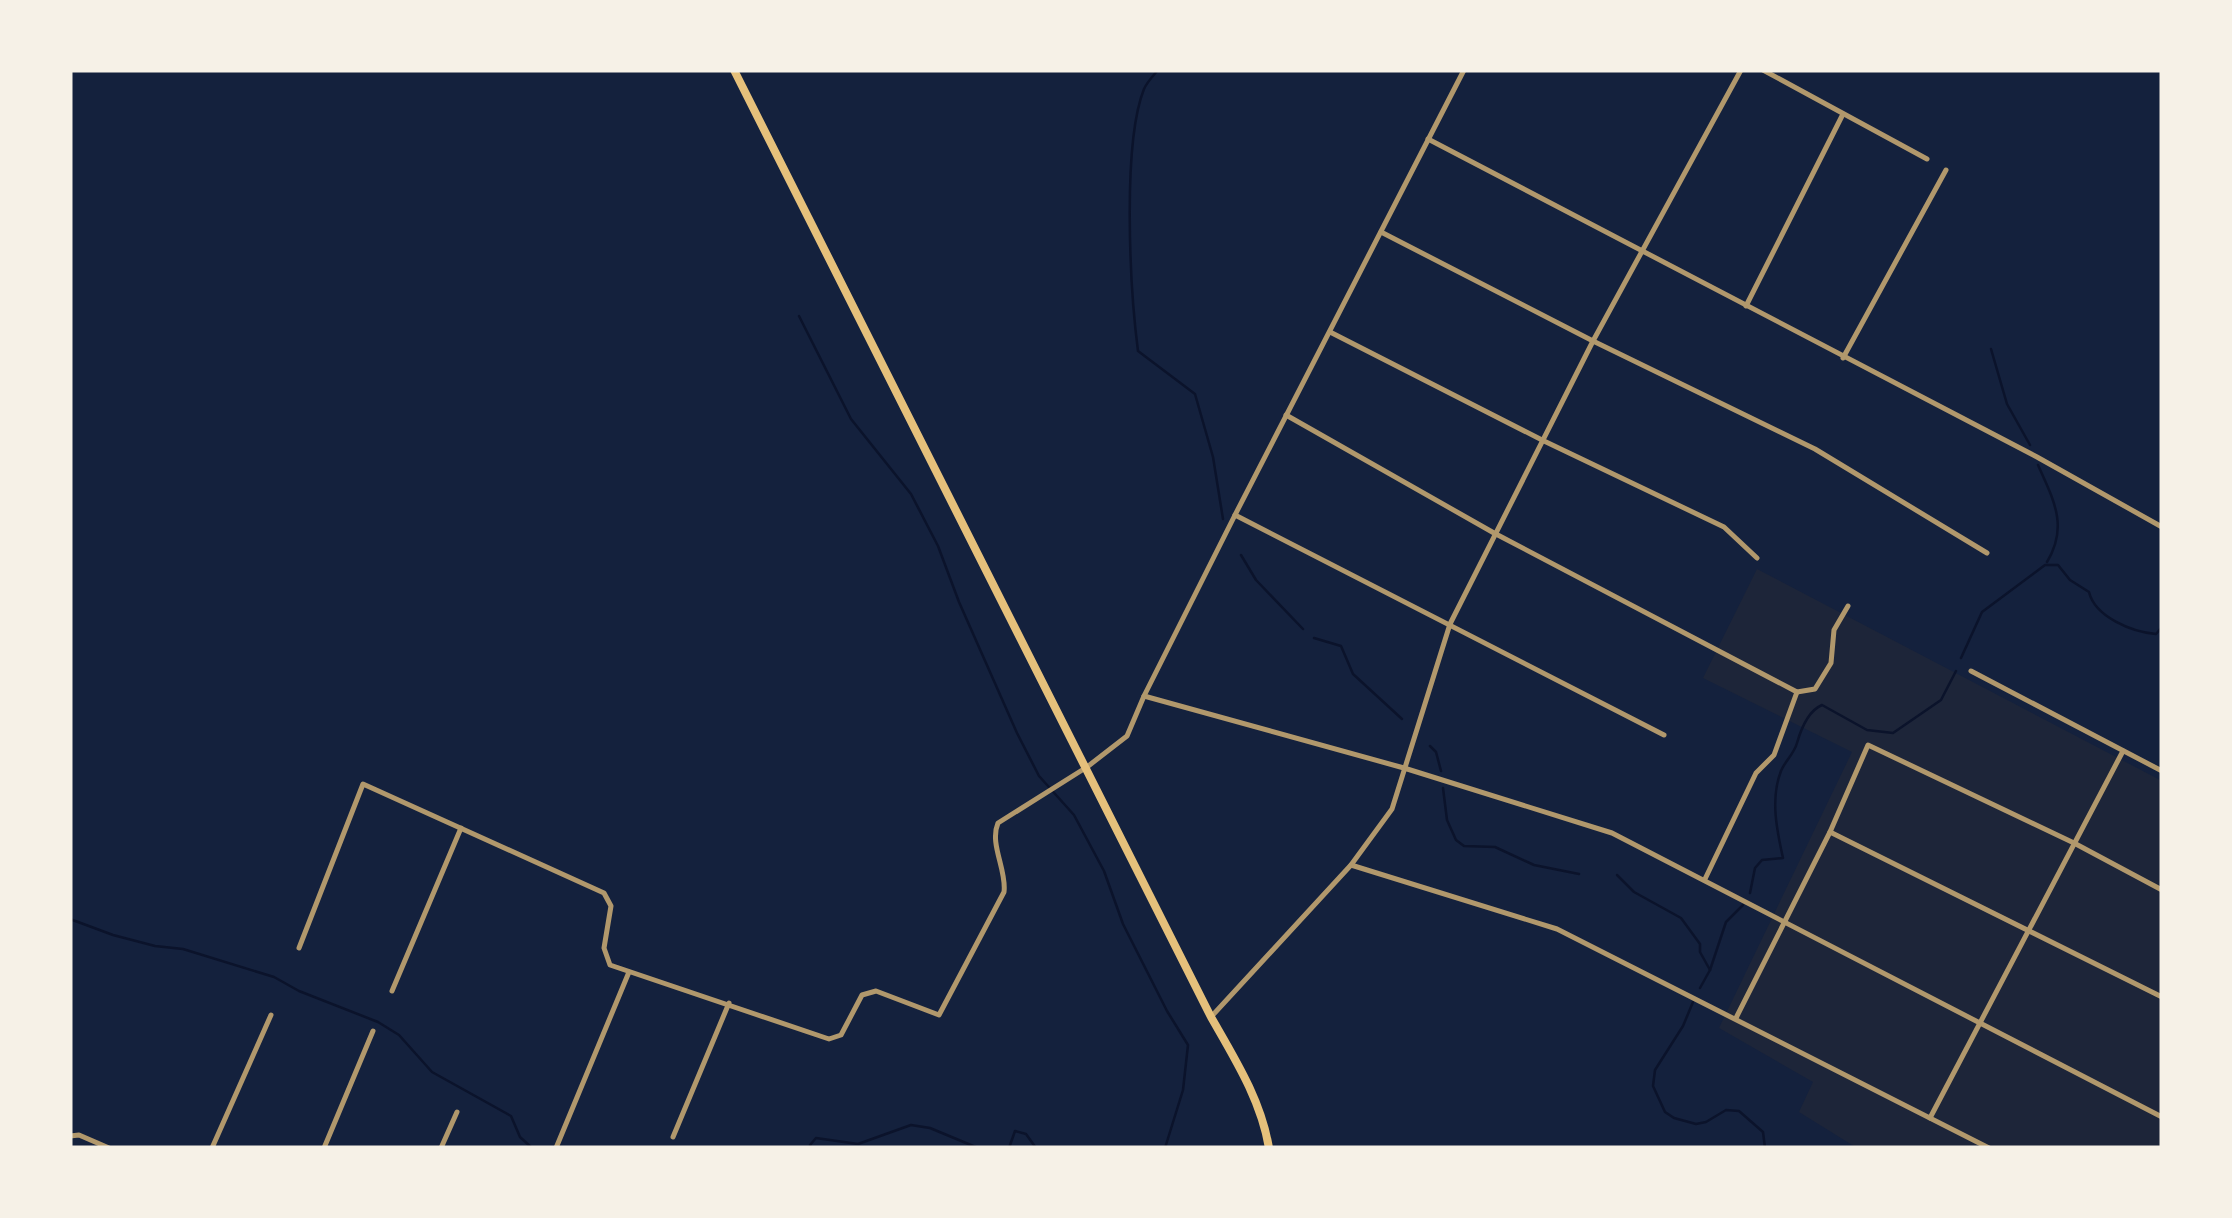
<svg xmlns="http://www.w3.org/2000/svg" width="2232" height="1218" font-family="'Nunito Sans',sans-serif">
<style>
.green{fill:#1d2539}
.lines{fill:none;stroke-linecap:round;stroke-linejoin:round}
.stream{stroke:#0b132b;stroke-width:2.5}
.minor{stroke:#b1986c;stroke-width:5}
.primary{stroke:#e5c07b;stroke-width:8}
</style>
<rect width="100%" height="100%" fill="#14213d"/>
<path class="green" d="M1757 569 2162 781V1148H1857L1799 1112 1813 1082 1719 1028 1852 752 1703 678Z"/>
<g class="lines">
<g class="stream">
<path d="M1158 70C1153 76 1147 82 1144 89 1122 144 1130 290 1138 351L1195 394 1213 457 1223 519"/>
<path d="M799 316 851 419 911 494 938 546 959 602 1017 733 1039 776 1074 815 1104 871 1123 924 1167 1011 1188 1045 1183 1090 1165 1148"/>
<path d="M1991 349 2007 404 2030 445"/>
<path d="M2038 465C2053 499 2069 526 2047 562"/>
<path d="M1241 555 1256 580 1303 629"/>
<path d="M1314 638 1341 646 1353 674 1402 719"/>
<path d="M1961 658 1982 612 2045 565H2058L2070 580 2089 592C2095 617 2132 632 2156 634L2162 627"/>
<path d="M1430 746 1436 752 1441 771"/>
<path d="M1443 788 1447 820 1456 840 1464 846 1495 847 1534 865 1579 874"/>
<path d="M1617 875 1634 892 1681 918 1700 944V952L1710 970"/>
<path d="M1750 893 1755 868 1762 860 1783 858C1777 831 1770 799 1781 771 1785 761 1794 754 1797 743 1801 729 1808 711 1822 705L1867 730 1893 733 1941 700 1956 671"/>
<path d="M70 919 113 935 155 946 183 949 274 977 299 991 378 1022 399 1035 432 1072 511 1116 520 1137 532 1148"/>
<path d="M1700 988 1710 970 1726 922 1743 905"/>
<path d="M1693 1002 1683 1026 1655 1070 1653 1086 1665 1112 1674 1118 1696 1124 1706 1122 1726 1110 1739 1111 1763 1132 1765 1148"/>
<path d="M811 1148 810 1145 816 1138 858 1144 911 1125 930 1128 978 1148"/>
<path d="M1009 1148 1015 1131 1026 1134 1036 1148"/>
</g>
<g class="minor">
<path d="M1763 70 1927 159"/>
<path d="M1428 139 2037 457 2162 527"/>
<path d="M1381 232 1593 341 1815 449 1987 553"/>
<path d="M1746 306 1843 114"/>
<path d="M1330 332 1544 441 1724 527 1757 558"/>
<path d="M1843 358 1946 170"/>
<path d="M1286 415 1494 533 1797 692 1815 689 1831 663 1834 630 1848 606"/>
<path d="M1235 515 1664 735"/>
<path d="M1971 671 2162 771"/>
<path d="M1144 696 1404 768 1612 833 2162 1117"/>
<path d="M1830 832 2162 997"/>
<path d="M1351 865 1557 929 1989 1148"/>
<path d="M1705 879 1756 773 1774 755 1797 692"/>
<path d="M299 948 363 784 604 893 611 906 604 948 610 965 829 1039 841 1035 862 995 876 991 939 1015 1004 892C1007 870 989 844 998 823L1087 767 1127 736 1144 696 1235 515 1464 70"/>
<path d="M392 991 461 828"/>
<path d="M1211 1017 1351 865 1392 809 1450 624 1593 341 1741 70"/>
<path d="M1736 1018 1830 832 1868 745 2074 843 2162 890"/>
<path d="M1930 1118 2123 751"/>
<path d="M70 1136 79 1135 109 1148"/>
<path d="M673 1137 729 1003"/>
<path d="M212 1148 271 1015"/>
<path d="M324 1148 373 1031"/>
<path d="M441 1148 457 1112"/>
<path d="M556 1148 629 972"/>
</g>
<path class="primary" d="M734 70 1211 1017C1235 1059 1261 1100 1269 1148"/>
</g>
<rect width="2232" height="1218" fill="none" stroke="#f6f1e7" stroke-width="145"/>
</svg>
